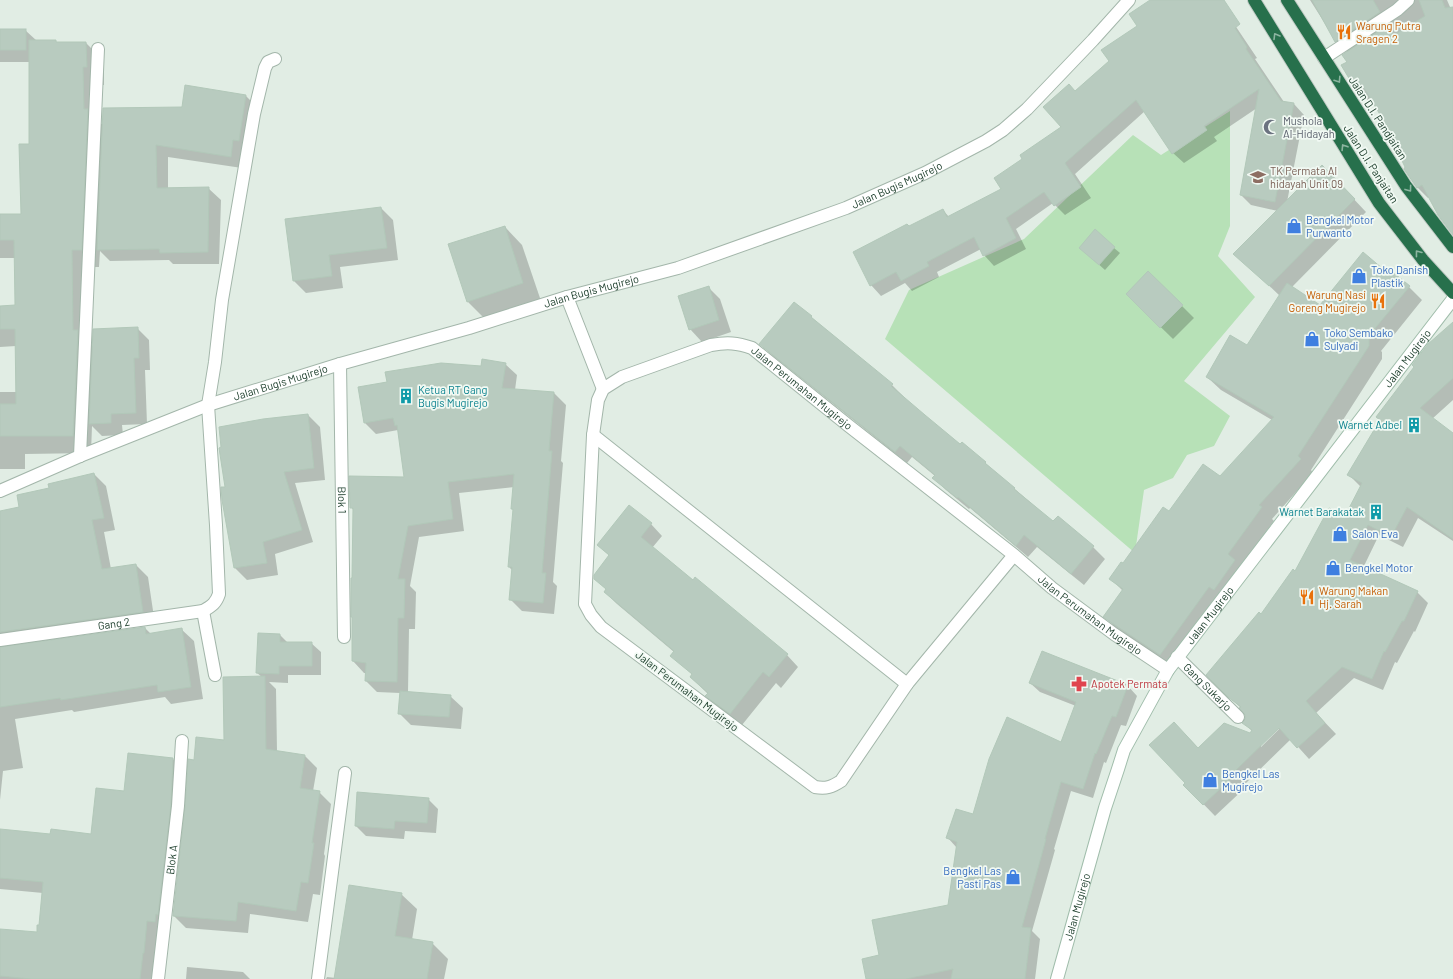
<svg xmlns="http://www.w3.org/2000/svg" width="1453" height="979" font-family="Barlow,sans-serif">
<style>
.green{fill:#b7e1b7}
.shadow{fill:#0003;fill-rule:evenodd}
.building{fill:#b8cbbf;stroke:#b2c8b9}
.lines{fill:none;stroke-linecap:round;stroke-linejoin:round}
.street-casing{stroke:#a3b6aa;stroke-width:14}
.secondary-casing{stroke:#a0bdab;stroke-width:14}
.highway-casing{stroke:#c0cac4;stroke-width:14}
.street{stroke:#fff;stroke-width:12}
.secondary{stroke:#fff;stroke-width:12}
.highway{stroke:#27704c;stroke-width:12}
.oneway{stroke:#8cb4a0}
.labels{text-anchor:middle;stroke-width:3.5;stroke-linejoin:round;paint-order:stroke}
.food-label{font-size:11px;fill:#c56008;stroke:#f1f9f3;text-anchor:start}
.street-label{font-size:11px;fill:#1f402e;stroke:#f1f9f3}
.worship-label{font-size:11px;fill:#5b616d;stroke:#f1f9f3;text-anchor:start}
.education-label{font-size:11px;fill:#785e54;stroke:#f1f9f3;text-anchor:start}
.shop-label{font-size:11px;fill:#366cbe;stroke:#f1f9f3;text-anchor:start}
.culture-label{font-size:11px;fill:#0d838f;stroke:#f1f9f3;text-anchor:end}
.health-label{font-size:11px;fill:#be3a42;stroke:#f1f9f3;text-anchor:start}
</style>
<rect width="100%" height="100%" fill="#e1ede4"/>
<path class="green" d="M1230 111V226L1218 256 1255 297 1184 381 1230 416 1214 446 1187 455 1173 478 1144 490 1135 553 885 339 909 290 1024 239 1133 135 1161 155Z"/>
<g class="shadow">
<path d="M1151 0H1218L1257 58 1255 59 1284 102 1294 104 1304 115 1287 202 1334 178 1366 212 1292 287 1320 306 1384 270 1409 287 1422 300 1381 351 1382 352V359L1311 470 1313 473 1272 519 1274 521 1241 567 1248 574 1228 602 1223 599 1173 668 1118 630 1104 616 1123 591 1110 578 1169 512 1220 478 1272 420 1221 390 1207 377 1247 346 1280 296 1247 265 1278 211 1251 205 1241 195 1257 108 1214 137 1217 141 1184 163 1173 153 1145 111 1075 174 1091 198 1065 215 1053 203 1016 229 1026 249 994 266 984 255 981 249 937 272 939 277 912 291 905 283 881 296 871 285 909 227 943 210 949 217 1003 189 1023 159 1063 127 1075 92 1110 61 1138 26Z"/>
<path d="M1310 0H1447L1453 14V234L1429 197 1428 198 1417 187 1406 168 1398 143 1371 98 1367 100 1357 90 1343 65 1348 62V53L1336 41Z"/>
<path d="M0 30H25L37 41H56L57 43H86L104 61V85H101V124L246 96 258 108 242 168 168 157V189L208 188 221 200 219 264H173L169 260 110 261 100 251 99 267H90L91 344 93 347 137 328 149 340 150 370H145L147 424 122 425 123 435 102 436 92 426 91 453 25 454V469H0V392H17L16 346 0 347V307L16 306 15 258H0V215H22L30 145V62H0Z"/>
<path d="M381 208 393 220 398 260 340 267 343 288 306 293 294 281 286 220Z"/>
<path d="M505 227 522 245 541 301 485 319 467 301Z"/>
<path d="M1114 248 1120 253 1105 270 1087 254Z"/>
<path d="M1148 272 1194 318 1173 339 1127 294Z"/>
<path d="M708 287 720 299 731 332 702 342 690 329Z"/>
<path d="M794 303 892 385 904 397 903 398 960 446 962 443 1054 523 1058 517 1093 547 1105 559 1084 585 1037 547 1028 557 970 508 969 509 946 490 934 478 935 476 912 457 907 463 773 356 761 344Z"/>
<path d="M1453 331V400L1432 419 1453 435V541L1418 518 1403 547 1379 535 1363 568 1417 592 1428 603 1415 632 1414 631 1397 663 1395 662 1383 690 1354 678 1316 713 1336 734 1309 759 1291 739 1245 784 1247 786 1215 816 1185 785 1187 783 1185 734 1199 749 1250 734 1252 731 1244 723 1246 720V715L1241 708 1207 675 1261 616 1296 573 1345 518 1361 487 1349 475ZM1282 724 1283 725 1261 747V744Z"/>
<path d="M505 364 517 375 515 390 554 393 566 405 561 461 563 463 553 582 557 586 554 614 522 611 510 599 512 570 509 567 514 511 512 509 514 487 459 493 464 531 419 537 410 586 416 592 415 629H409L408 692 450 696 463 708 461 729 411 725 399 713 400 693 377 692 366 681V673H364L353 661 354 511 351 507 405 478 398 430 376 434 365 423 482 367Z"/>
<path d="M308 415 320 427 325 480 295 483 313 542 275 554 278 575 247 580 235 568 222 448Z"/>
<path d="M94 474 106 486 115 530 104 532 111 569 136 565 148 577 155 624 11 645 7 648 145 628 151 634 181 629 194 641 203 699 171 704 165 697 74 712 72 710 15 719 23 768 3 771 0 800V512L20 507 50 489Z"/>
<path d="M651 524 662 536 652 548 787 655 798 667 781 688 776 683 742 725 718 707 707 696 708 694 691 677 693 675 671 655 674 652 617 604 605 592 607 590 595 578 610 556 598 545Z"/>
<path d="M280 635 288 643H311L321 652V675H288V683L269 682 276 689 277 751 305 756 317 768 313 791 319 792 331 804 324 854 325 856 320 895 313 894 308 922 250 914 248 933 186 928 174 916 195 761 225 741 262 677 257 673Z"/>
<path d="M1042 653 1128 686 1137 696 1126 726 1121 725 1106 763 1104 762 1093 798 1071 791 1054 849 1055 850 1032 931 1040 939 1035 979H867L880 956 949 906 957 848 948 838 1061 743 1076 706 1040 692 1030 683Z"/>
<path d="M129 754 173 759 185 771 154 979H0V930L38 934 40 926 43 893 0 889V830L51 835H92L125 792Z"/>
<path d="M428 799 438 809 436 833 405 831 404 839 366 836 356 826Z"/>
<path d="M401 894 417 909 412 940 432 943 448 959 444 979H326L327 977 336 978Z"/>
<path d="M187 967 243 972 250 979H186Z"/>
</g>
<g class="building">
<path d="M1150 0H1224L1240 24 1235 28 1247 47 1246 49 1281 101 1294 103 1275 202 1240 195 1259 89 1204 126 1207 130 1172 154 1136 100 1065 163 1081 187 1054 206 1044 192 1006 218 1016 238 983 256 974 237 927 262 929 266 901 281 896 272 870 286 853 252 907 224 909 226 943 209 947 217 1001 189 994 178 1022 159 1020 155 1061 127 1043 107 1069 84 1075 91 1109 61 1101 50 1137 26 1129 14Z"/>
<path d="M1312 0H1373L1380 12 1335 42Z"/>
<path d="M1419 0H1442L1445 8 1453 7V235L1438 215 1422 185 1417 188 1404 169 1405 167 1394 144 1397 143 1363 86 1356 90 1341 65 1347 62 1342 55 1388 25 1394 35 1425 16Z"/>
<rect x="0" y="29" width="26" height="21"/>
<path d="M29 40H56V42H86L87 67H83L84 109H88L82 250H72L73 330H78L73 436H0V404H16L15 329H0V306L15 305 14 240H0V214H21L19 144H29Z"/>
<path d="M185 85 246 95 239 141 233 140 231 157 156 145 157 188 209 187 208 252 160 253 159 249 97 250 103 108 182 107Z"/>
<path d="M1322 165 1355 199 1269 286 1233 254Z"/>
<path d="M381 207 387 248 329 255 332 276 293 281 285 219Z"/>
<path d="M505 226 523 283 467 302 448 244Z"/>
<path d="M1095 229 1115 247 1099 265 1079 248Z"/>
<path d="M1363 252 1383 269 1385 266 1410 286 1368 337 1369 338V346L1298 456 1301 459 1259 505 1262 507 1228 554 1235 560 1214 590 1209 587 1160 655 1103 617 1123 589 1109 579 1121 562 1123 563 1163 507 1169 511 1203 464 1220 476 1274 417 1206 377 1230 335 1247 345 1287 283 1320 305Z"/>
<path d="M1148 271 1183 305 1160 328 1126 294Z"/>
<path d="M709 286 719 320 689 330 678 296Z"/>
<path d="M794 302 812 316 811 317 893 384 891 386 925 415 960 444 962 442 986 462 985 463 1015 488 1014 489 1053 521 1058 516 1094 546 1071 574 1024 535 1016 546 958 497 957 498 932 478 935 475 900 446 895 452 759 344Z"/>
<path d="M1453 322V378L1420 408 1453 433V539L1407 507 1391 537 1368 525 1350 560 1418 591 1404 621H1402L1385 652 1384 651 1372 679 1342 667 1306 701 1325 723 1297 748 1279 728 1234 772 1236 774 1203 805 1183 785 1185 783 1149 745 1174 722 1198 748 1224 723 1250 733 1252 730 1242 723 1245 719V715L1239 708 1241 707 1228 697 1206 675 1259 612 1261 614 1293 569 1295 571 1329 508 1345 516 1362 483 1347 475 1380 420 1376 417 1414 367 1412 365 1428 344Z"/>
<path d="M138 327 139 358H134L136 413 111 414V423L89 424 93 329Z"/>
<path d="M482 359 506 363 502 388 554 392 549 451H552L542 573H546L543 603 509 600 512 567H508L513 509H511L514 474 448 482 453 519 408 526 398 579H405L404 618H398L397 682 365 681 366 663 352 661V617H351V578H352L353 508H350L349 476 404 477 397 425 395 426 393 418 364 423 358 387 387 382 385 372 441 363 481 366Z"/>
<path d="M308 414 314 468 284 472 302 530 263 542 267 563 234 568 222 500 221 487H225L219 448 221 447 219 427 263 419Z"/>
<path d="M94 473 104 518 92 520 102 569 136 564 143 612 0 632V511L19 507 17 495 49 488 48 484Z"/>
<path d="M629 505 652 523 641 537 693 580 695 577 788 654 769 677 763 672 730 714 705 696 708 693 690 677 692 674 670 656 674 651 604 592 606 589 594 579V575L609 555 597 545Z"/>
<path d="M145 627 146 634 182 628 191 687 158 692 157 685 61 700 60 698 0 707V647Z"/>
<path d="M258 633 280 634V642H312V666H279V674L256 673Z"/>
<path d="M1042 651 1128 685 1116 717 1112 716 1096 754 1095 753 1083 789 1061 782 1045 839H1046L1022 927 1031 928 1025 979H951L953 969 906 979H866L862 959 879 955 872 920 948 905 957 842 946 838 956 809 973 814 989 759 1007 717 1061 742 1076 702 1029 683Z"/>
<path d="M265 676 266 749 305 755 300 788 320 791 312 843H314L308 883 301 882 296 911 238 902 236 921 173 916 185 806 188 759 194 760 196 737 224 740 223 677Z"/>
<path d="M400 691 451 695 449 717 398 714Z"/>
<path d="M128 753 173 758 171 805 158 915 156 914 155 922 147 921 144 953H143L140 979H31L0 976V929L37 932V925H39L43 882 0 878V829L50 834 51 829 91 834 96 788 124 791Z"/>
<path d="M357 792 429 798 427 823 395 821 394 829 355 826Z"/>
<path d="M349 885 402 893 395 936 433 942 427 979H334Z"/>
</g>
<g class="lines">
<defs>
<g id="street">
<path d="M1324 58 1397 10 1408 0"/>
<path d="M567 297 603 389"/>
<path id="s1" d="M340 364 344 637"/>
<path d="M593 435 907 684"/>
<path d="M80 456 98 49"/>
<path id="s2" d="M0 491 80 456 208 405 340 364 469 328 567 297 678 268 846 208 925 173 986 141 1003 130 1027 109 1093 40 1129 0"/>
<path id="s3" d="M1014 555 907 684 841 781C832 787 826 789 815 787L601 627 591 615 585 604 593 435 598 400 603 389 622 377 711 345C728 342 737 343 752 348L849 426 1014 555 1052 588 1114 634 1168 670"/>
<path d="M203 611 215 675"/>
<path id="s4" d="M0 640 203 611C212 606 216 603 219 594L216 525 208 405 215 362 222 300 254 114 265 68 268 62 275 59"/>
<path id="s5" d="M1177 657 1238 717"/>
<path id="s6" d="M158 979 178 806 182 741"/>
<path d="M318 979 345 773"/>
</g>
<g id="secondary">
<path id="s7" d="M1057 979 1105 808 1118 769 1124 750 1168 670 1453 299"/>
</g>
<g id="highway">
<path d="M1254 0 1379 203 1423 260 1453 293"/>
<path d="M1287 0 1406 186 1453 247"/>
</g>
</defs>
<use href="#street" class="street-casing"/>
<use href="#secondary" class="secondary-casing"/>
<use href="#highway" class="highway-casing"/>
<use href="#street" class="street"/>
<use href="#secondary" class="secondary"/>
<use href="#highway" class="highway"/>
</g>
<defs><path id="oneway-chevron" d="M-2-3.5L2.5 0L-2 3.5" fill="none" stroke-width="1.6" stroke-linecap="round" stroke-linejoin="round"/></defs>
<g class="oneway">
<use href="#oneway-chevron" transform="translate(1276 36) rotate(-121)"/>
<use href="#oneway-chevron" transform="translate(1338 80) rotate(57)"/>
<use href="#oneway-chevron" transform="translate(1344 147) rotate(-122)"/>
<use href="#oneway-chevron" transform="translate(1409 189) rotate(54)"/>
<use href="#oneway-chevron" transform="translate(1418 253) rotate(-128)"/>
</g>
<defs>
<symbol id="restaurant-bare" viewBox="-9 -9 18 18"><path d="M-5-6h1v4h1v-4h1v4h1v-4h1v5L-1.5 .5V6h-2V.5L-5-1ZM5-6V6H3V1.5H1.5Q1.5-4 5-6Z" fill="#e8710a" stroke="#f1f9f3" stroke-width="2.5" paint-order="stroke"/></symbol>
<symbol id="mosque-bare" viewBox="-9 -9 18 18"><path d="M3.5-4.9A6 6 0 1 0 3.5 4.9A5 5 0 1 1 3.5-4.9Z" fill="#6b7280" stroke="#f1f9f3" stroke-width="2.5" paint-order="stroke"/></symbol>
<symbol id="school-bare" viewBox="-9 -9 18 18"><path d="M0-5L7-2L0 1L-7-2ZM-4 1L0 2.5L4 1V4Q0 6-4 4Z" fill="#8d6e63" stroke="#f1f9f3" stroke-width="2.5" paint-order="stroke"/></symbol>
<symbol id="shop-bare" viewBox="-9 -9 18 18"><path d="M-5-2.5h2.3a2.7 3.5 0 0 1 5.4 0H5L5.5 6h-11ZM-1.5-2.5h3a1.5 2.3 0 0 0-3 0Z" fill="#3f7fe0" stroke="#f1f9f3" stroke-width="2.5" paint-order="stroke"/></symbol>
<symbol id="building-bare" viewBox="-9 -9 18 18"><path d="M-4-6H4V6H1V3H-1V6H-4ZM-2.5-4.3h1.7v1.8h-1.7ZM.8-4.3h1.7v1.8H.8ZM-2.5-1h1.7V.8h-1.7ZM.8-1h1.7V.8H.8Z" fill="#0f9aa8" stroke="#f1f9f3" stroke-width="2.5" paint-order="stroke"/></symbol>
<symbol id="pharmacy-bare" viewBox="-9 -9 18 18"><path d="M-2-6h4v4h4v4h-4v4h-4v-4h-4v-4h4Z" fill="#e0444e" stroke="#f1f9f3" stroke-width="2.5" paint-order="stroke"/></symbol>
</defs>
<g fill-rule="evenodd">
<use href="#restaurant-bare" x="1333" y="21" width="22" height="22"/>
<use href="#mosque-bare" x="1260" y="116" width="22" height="22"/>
<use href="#school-bare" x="1247" y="166" width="22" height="22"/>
<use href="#shop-bare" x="1283" y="215" width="22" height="22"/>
<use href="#shop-bare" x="1348" y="265" width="22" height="22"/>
<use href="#restaurant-bare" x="1367" y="290" width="22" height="22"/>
<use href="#shop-bare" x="1301" y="328" width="22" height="22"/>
<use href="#building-bare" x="395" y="385" width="22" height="22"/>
<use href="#building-bare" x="1403" y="414" width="22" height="22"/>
<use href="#building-bare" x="1365" y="501" width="22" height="22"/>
<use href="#shop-bare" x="1329" y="523" width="22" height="22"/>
<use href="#shop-bare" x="1322" y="557" width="22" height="22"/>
<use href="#restaurant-bare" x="1296" y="586" width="22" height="22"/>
<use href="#pharmacy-bare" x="1068" y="673" width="22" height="22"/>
<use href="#shop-bare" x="1199" y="769" width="22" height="22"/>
<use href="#shop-bare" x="1002" y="866" width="22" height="22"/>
</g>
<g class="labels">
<g class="food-label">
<text x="1356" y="30">Warung Putra<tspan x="1356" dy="13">Sragen 2</tspan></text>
<text x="1366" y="299" text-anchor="end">Warung Nasi<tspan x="1366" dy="13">Goreng Mugirejo</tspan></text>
<text x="1319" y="595">Warung Makan<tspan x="1319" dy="13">Hj. Sarah</tspan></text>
</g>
<g class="street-label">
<text transform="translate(1378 118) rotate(57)" y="4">Jalan D.I. Pandjaitan</text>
<text transform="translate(1371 164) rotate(57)" y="4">Jalan D.I. Panjaitan</text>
<text dy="4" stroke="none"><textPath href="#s2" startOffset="949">Jalan Bugis Mugirejo</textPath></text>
<text dy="4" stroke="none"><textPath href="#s2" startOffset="625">Jalan Bugis Mugirejo</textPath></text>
<text dy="4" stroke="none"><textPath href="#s7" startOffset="723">Jalan Mugirejo</textPath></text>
<text dy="4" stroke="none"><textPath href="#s2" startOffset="301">Jalan Bugis Mugirejo</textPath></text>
<text dy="4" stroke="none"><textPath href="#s3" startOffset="1047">Jalan Perumahan Mugirejo</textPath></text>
<text dy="4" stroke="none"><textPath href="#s1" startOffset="136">Blok 1</textPath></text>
<text dy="4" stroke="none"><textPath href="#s3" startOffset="1414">Jalan Perumahan Mugirejo</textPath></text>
<text dy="4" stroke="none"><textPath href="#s7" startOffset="399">Jalan Mugirejo</textPath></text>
<text dy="4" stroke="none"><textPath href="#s4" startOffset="115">Gang 2</textPath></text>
<text dy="4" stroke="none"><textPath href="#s5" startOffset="43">Gang Sukarjo</textPath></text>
<text transform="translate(687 691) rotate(37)" y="4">Jalan Perumahan Mugirejo</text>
<text dy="4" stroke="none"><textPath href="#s6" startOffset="120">Blok A</textPath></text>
<text dy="4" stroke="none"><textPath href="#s7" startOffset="75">Jalan Mugirejo</textPath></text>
</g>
<g class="worship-label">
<text x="1283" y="125">Mushola<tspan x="1283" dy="13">Al-Hidayah</tspan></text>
</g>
<g class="education-label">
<text x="1270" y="175">TK Permata Al<tspan x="1270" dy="13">hidayah Unit 09</tspan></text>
</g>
<g class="shop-label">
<text x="1306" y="224">Bengkel Motor<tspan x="1306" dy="13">Purwanto</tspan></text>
<text x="1371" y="274">Toko Danish<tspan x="1371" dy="13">Plastik</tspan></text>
<text x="1324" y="337">Toko Sembako<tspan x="1324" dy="13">Sulyadi</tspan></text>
<text x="1352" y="538">Salon Eva</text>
<text x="1345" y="572">Bengkel Motor</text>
<text x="1222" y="778">Bengkel Las<tspan x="1222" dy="13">Mugirejo</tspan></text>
<text x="1001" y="875" text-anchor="end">Bengkel Las<tspan x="1001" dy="13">Pasti Pas</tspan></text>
</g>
<g class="culture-label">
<text x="418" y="394" text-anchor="start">Ketua RT Gang<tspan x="418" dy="13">Bugis Mugirejo</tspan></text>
<text x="1402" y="429">Warnet Adbel</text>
<text x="1364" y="516">Warnet Barakatak</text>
</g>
<g class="health-label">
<text x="1091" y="688">Apotek Permata</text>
</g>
</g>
</svg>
